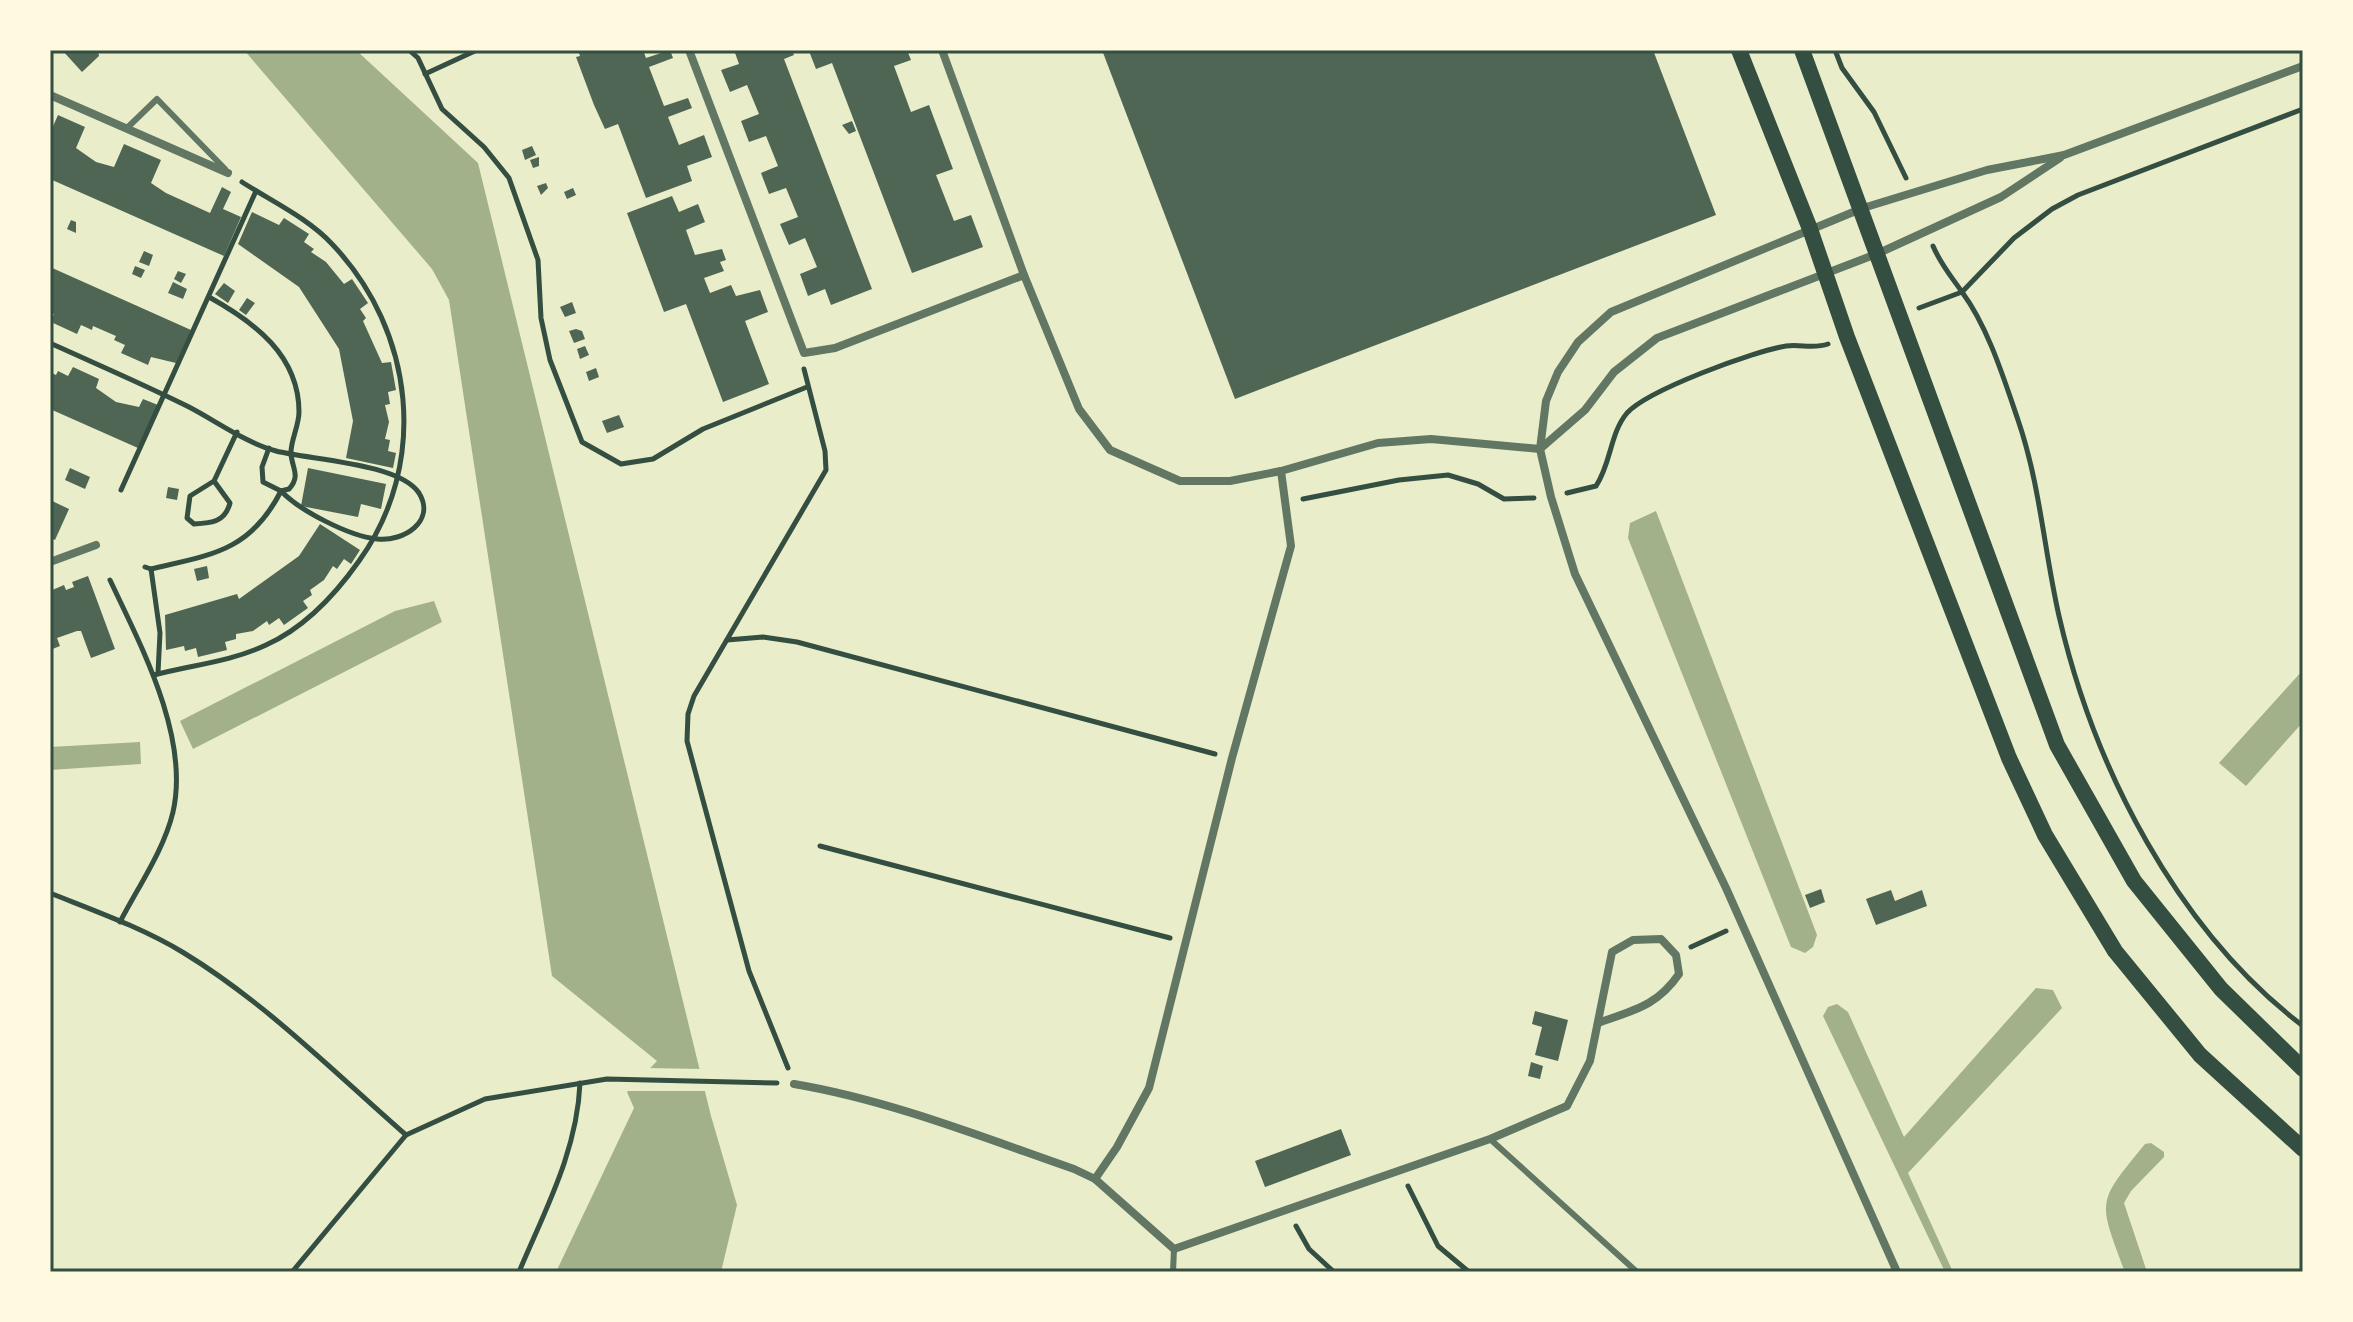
<svg xmlns="http://www.w3.org/2000/svg" width="2353" height="1322" font-family="'Varela Round',sans-serif">
<style>
.water{fill:#a3b18a}
.pier{fill:#e9edc9}
.building{fill:#4f6655}
.lines{fill:none;stroke-linecap:round;stroke-linejoin:round}
.path{stroke:#344e41;stroke-width:5}
.service{stroke:#617663;stroke-width:6}
.minor{stroke:#617663;stroke-width:8}
.secondary{stroke:#344e41;stroke-width:16}
.neatline{fill:none;stroke:#344e41;stroke-width:3}
</style>
<rect width="100%" height="100%" fill="#e9edc9"/>
<g class="water">
<path d="M244 50H356L478 163 711 1116 737 1205 721 1272H556L634 1108 627 1092 657 1061 552 976 449 300 432 269Z"/>
<path d="M1656 511 1817 935 1813 947 1805 953 1791 947 1628 538 1630 523Z"/>
<path d="M434 601 442 622 193 749 180 721 395 611Z"/>
<path d="M2303 670V722L2246 786 2219 763Z"/>
<path d="M140 742 141 764 50 770V747Z"/>
<path d="M2036 988 2053 990 2062 1008 1908 1173 1953 1272H1945L1823 1016 1828 1007 1837 1004 1848 1012 1904 1137Z"/>
<path d="M2151 1143 2164 1152V1157L2131 1191 2124 1203 2147 1272H2125C2098 1199 2096 1204 2145 1144Z"/>
</g>
<path class="pier" d="M645 1068 704 1069 709 1091H624Z"/>
<g class="building">
<path d="M62 50H98L99 56 82 72Z"/>
<path d="M578 50H643L646 58 670 50 673 58 649 67 664 106 688 98 692 108 668 117 679 145 704 135 712 157 687 166 692 181 646 198 618 124 605 129 594 105 576 57 580 56Z"/>
<path d="M734 50H792L794 55 784 59 872 289 831 305 825 289 808 296 800 274 817 267 805 238 789 245 780 224 798 217 786 188 769 194 761 173 778 166 766 136 749 142 741 121 759 114 747 85 730 92 721 70 739 64Z"/>
<path d="M907 50 911 60 894 66 911 112 929 105 953 169 936 175 954 221 971 215 983 247 912 273 832 63 816 69 809 51Z"/>
<path d="M1102 50H1653L1716 215 1235 399Z"/>
<path d="M58 115 85 127 76 148 96 162 114 167 124 144 161 160 151 183 166 193 210 213 222 187 231 192 223 209 241 217 224 256 50 179V133Z"/>
<path d="M852 121 856 131 849 134 842 125Z"/>
<path d="M532 146 536 155 525 160 522 150Z"/>
<path d="M539 157V166L533 168 530 160Z"/>
<path d="M546 183 548 188 541 195 537 186Z"/>
<path d="M573 188 576 195 567 199 564 192Z"/>
<path d="M672 196 679 212 698 204 705 222 686 230 695 255 722 249 726 260 720 262 724 271 704 278 710 293 731 285 736 296 760 290 768 312 745 321 769 384 723 402 686 304 664 312 627 213Z"/>
<path d="M252 212 279 225 284 218 309 234 304 242 314 249 311 252 326 262 344 284 352 279 368 303 360 309 366 318 363 321 382 363 391 362 396 390 388 392 390 404 385 405 389 422 385 439 390 440 388 451 396 453 393 468 346 458 353 421 339 349 299 287 238 244Z"/>
<path d="M71 220 76 222V233L67 229Z"/>
<path d="M144 251 153 255 149 266 139 262Z"/>
<path d="M135 266 145 270 141 278 132 274Z"/>
<path d="M50 267 191 330 176 363 151 357 148 365 121 353 125 345 114 340 116 336 93 326 92 330 81 325 77 334 51 322 54 314 50 312Z"/>
<path d="M178 271 186 274 181 283 174 279Z"/>
<path d="M173 282 187 289 183 299 168 293Z"/>
<path d="M224 283 235 291 228 303 215 294Z"/>
<path d="M247 298 255 303 246 315 239 310Z"/>
<path d="M572 302 576 313 565 317 560 307Z"/>
<path d="M576 329 582 331 585 339 574 343 569 331Z"/>
<path d="M585 346 589 355 580 359 577 349Z"/>
<path d="M73 367 99 379 96 388 116 402 139 407 143 399 158 405 138 448 50 409V372L56 375 58 371 68 376Z"/>
<path d="M596 368 599 377 589 381 586 372Z"/>
<path d="M619 415 624 427 607 433 602 421Z"/>
<path d="M70 468 90 477 85 489 65 480Z"/>
<path d="M308 468 386 484 381 509 361 504 358 517 301 506Z"/>
<path d="M168 487 179 489 177 500 166 498Z"/>
<path d="M50 500 69 509 55 540 50 538Z"/>
<path d="M320 524 360 550 351 564 344 559 337 569 333 566 324 580 310 590 312 595 303 601 308 608 284 625 279 618 269 625 267 621 253 631 236 634V639L225 642 227 650 198 657 196 648 185 651 184 646 166 650 165 615 237 594 239 599 299 556Z"/>
<path d="M207 566 209 578 197 581 194 569Z"/>
<path d="M88 576 115 649 91 658 81 631H77L57 638 60 646 50 650V591L64 585 66 590 74 587 72 582Z"/>
<path d="M1821 889 1825 902 1810 908 1805 895Z"/>
<path d="M1891 890 1895 901 1922 890 1927 906 1876 925 1866 899Z"/>
<path d="M1535 1011 1568 1020 1558 1061 1535 1055 1542 1027 1532 1024Z"/>
<path d="M1531 1062 1543 1066 1540 1079 1528 1076Z"/>
<path d="M1341 1129 1351 1155 1265 1187 1255 1161Z"/>
</g>
<g class="lines">
<g class="path">
<path d="M409 50 418 58 442 109 484 147 509 178 538 260 541 318 550 360 582 442 621 464 653 459 703 429 807 387"/>
<path d="M1835 50 1842 68 1874 112 1906 178"/>
<path d="M425 74 477 50"/>
<path d="M1933 246C1941 265 1951 276 1962 292 1988 327 2004 379 2018 420 2040 484 2044 550 2059 616 2094 768 2177 930 2303 1026"/>
<path d="M209 297C254 322 299 355 299 412 299 426 290 442 291 454 292 468 301 476 289 489L281 491 263 482 262 467 269 448"/>
<path d="M1919 308 1962 292 2014 238 2052 209 2078 195 2303 109"/>
<path d="M50 343C96 364 143 384 189 407 216 421 246 443 276 451 311 460 399 463 419 493 436 521 404 542 377 539 349 536 300 511 281 491 250 552 210 555 151 569L145 567"/>
<path d="M214 481 230 503C225 522 212 523 194 524L187 518 190 496 214 481 237 432"/>
<path d="M121 490 256 191"/>
<path d="M1567 493 1596 486C1611 464 1610 433 1627 413 1648 390 1754 351 1786 346 1800 344 1814 349 1828 344"/>
<path d="M1303 499 1399 480 1448 475 1478 484 1504 499 1534 498"/>
<path d="M151 569 160 633 158 673"/>
<path d="M110 580C141 646 190 737 173 812 164 850 138 887 120 922"/>
<path d="M727 640 763 637 797 642 1215 754"/>
<path d="M154 675C191 665 230 662 266 645 304 628 335 595 359 561 429 464 415 331 332 244 308 218 271 201 242 182"/>
<path d="M820 846 1170 938"/>
<path d="M50 893C95 911 143 928 184 953 266 1003 335 1073 406 1135"/>
<path d="M1691 947 1726 931"/>
<path d="M788 1068 749 971 687 741 688 714 694 696 826 470 825 451 804 369"/>
<path d="M1408 1186 1438 1246 1469 1272"/>
<path d="M1296 1226 1309 1249 1334 1272"/>
<path d="M292 1272 406 1135 485 1099 607 1079 777 1083"/>
<path d="M519 1272C545 1210 577 1152 580 1083"/>
</g>
<g class="service">
<path d="M127 128 157 99 225 169"/>
<path d="M1490 1139 1637 1272"/>
<path d="M1173 1272 1174 1249"/>
</g>
<g class="minor">
<path d="M689 50 804 353 835 348 1024 275 942 50"/>
<path d="M50 95 228 173"/>
<path d="M1024 275 1079 409 1110 450 1180 481H1230L1281 471 1378 443 1431 439 1540 449 1585 410 1614 372 1657 338 1879 253 2001 197 2060 158"/>
<path d="M50 562 96 545"/>
<path d="M794 1084C889 1100 982 1137 1074 1169L1095 1179 1174 1249 1490 1139 1567 1106 1590 1061 1612 952 1633 940 1661 939 1676 955 1679 974C1657 1006 1634 1010 1598 1023"/>
<path d="M1095 1179 1117 1147 1149 1088 1232 758 1291 546 1281 471"/>
<path d="M1897 1272 1726 888 1575 574 1551 497 1540 449 1546 401 1558 372 1578 342 1611 312 1863 208 1987 170 2064 155 2303 66"/>
</g>
<g class="secondary">
<path d="M1739 50 1810 229 1847 337 2009 758 2045 835 2115 951 2200 1055 2303 1149"/>
<path d="M1802 50 2057 745 2134 881 2221 989 2303 1069"/>
</g>
</g>
<rect width="2353" height="1322" fill="none" stroke="#fefae0" stroke-width="104"/>
<rect x="52" y="52" width="2249" height="1218" class="neatline"/>
</svg>
